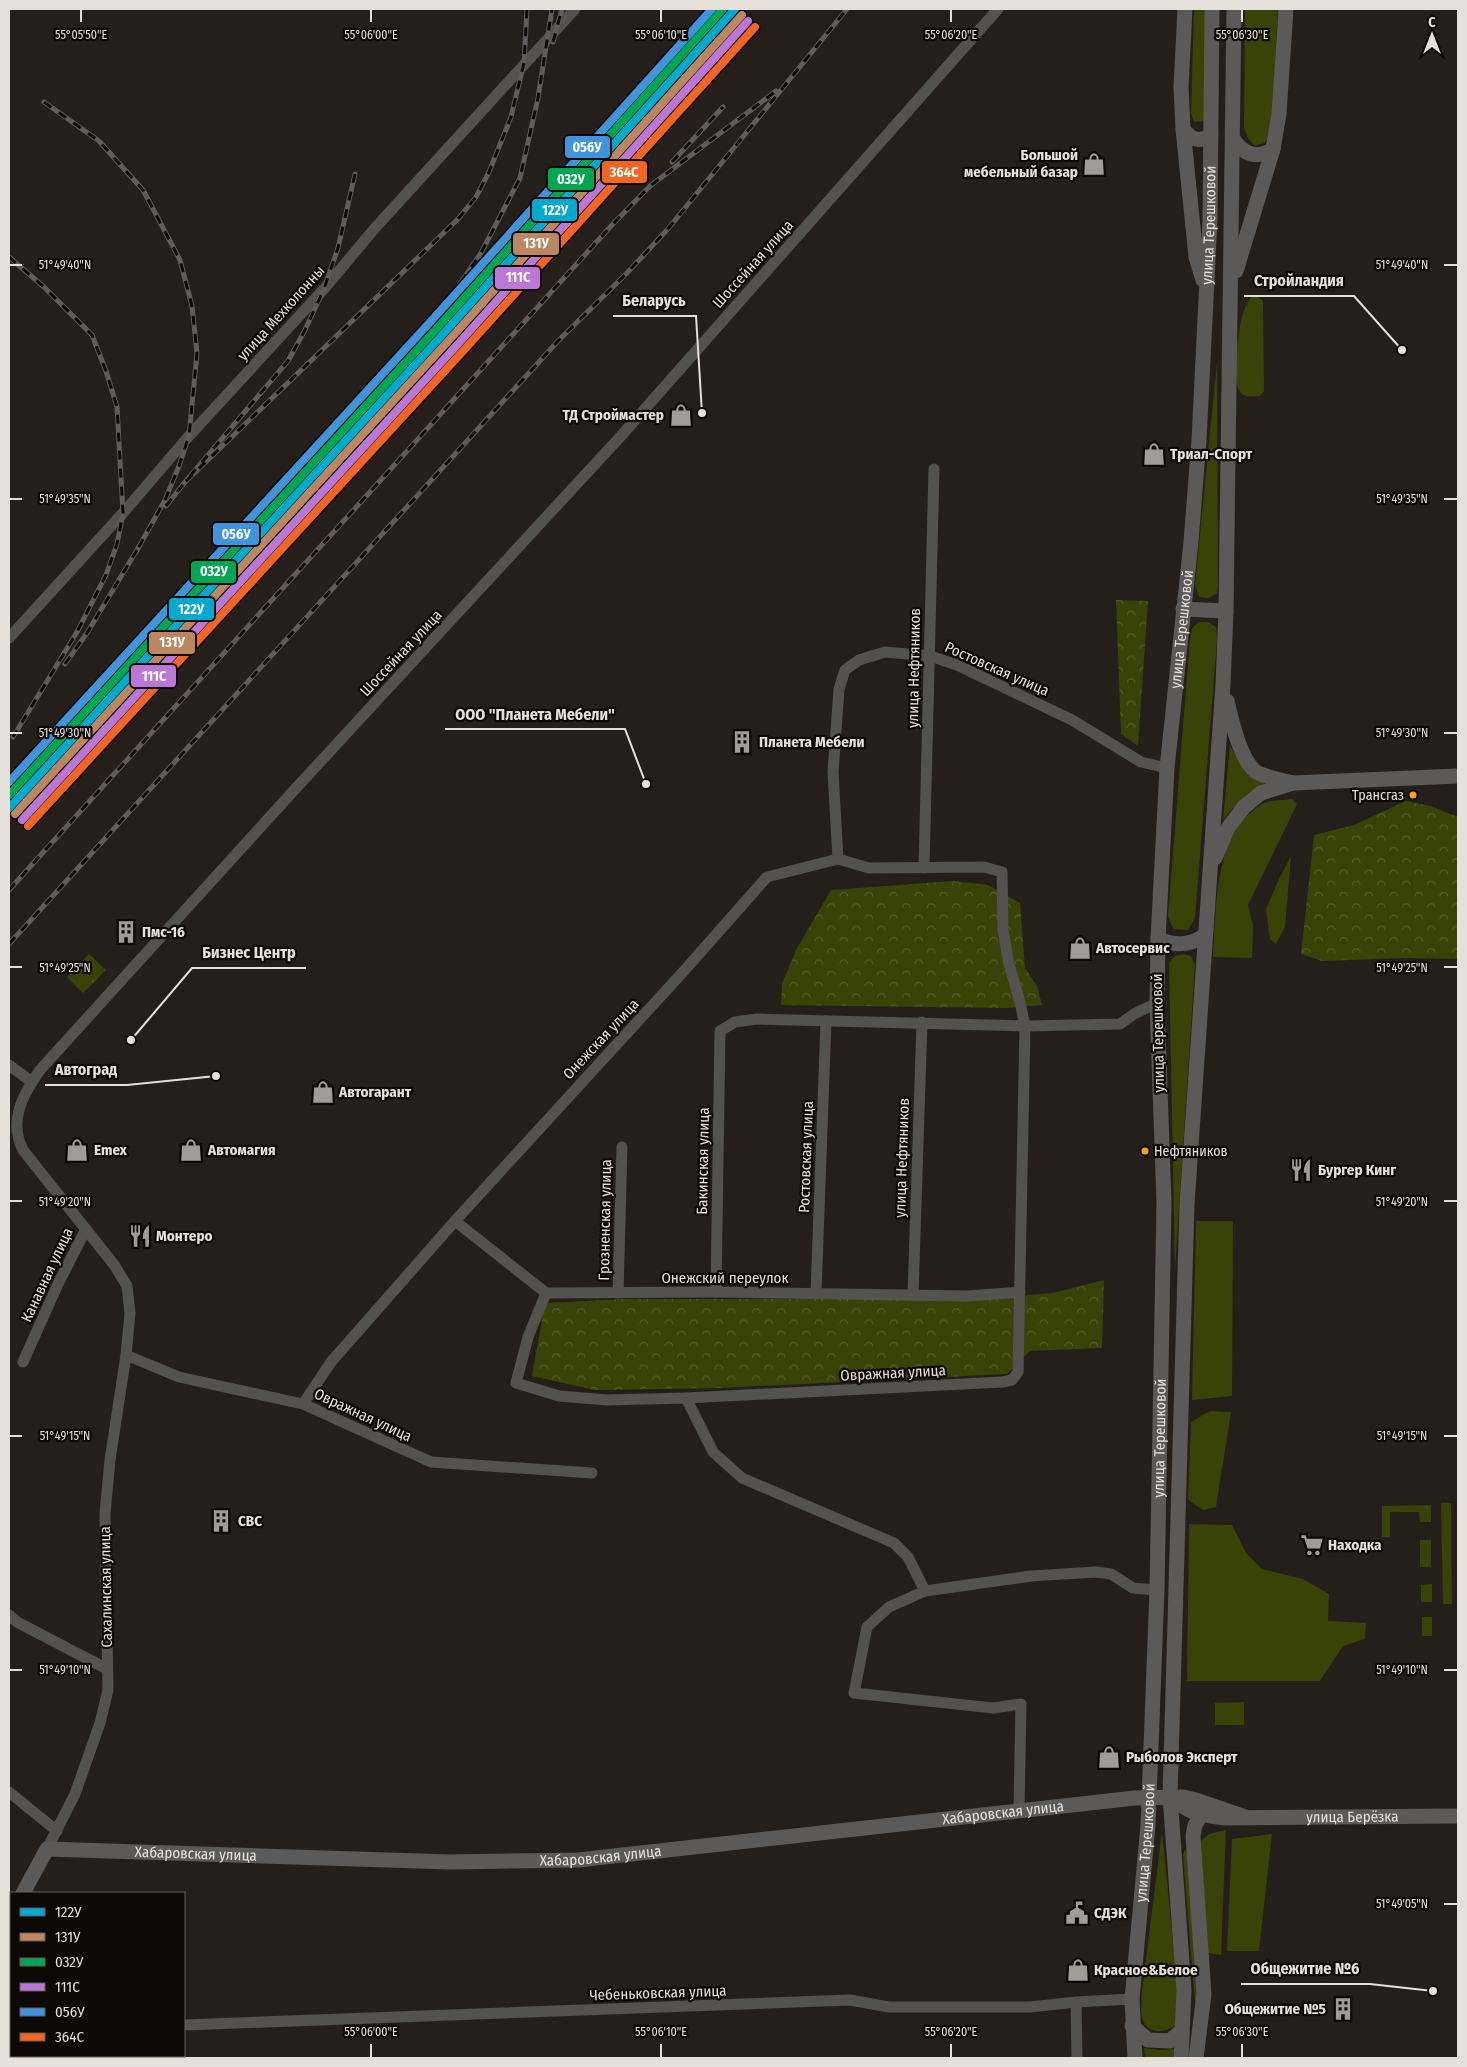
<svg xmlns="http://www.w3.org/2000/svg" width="1467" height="2067" font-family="'Fira Sans Condensed',sans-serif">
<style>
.grass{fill:#394307}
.forest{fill:url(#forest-crowns)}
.park{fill:url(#park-tufts)}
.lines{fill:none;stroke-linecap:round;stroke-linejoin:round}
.minor{stroke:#53524f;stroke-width:11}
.major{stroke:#5c5a58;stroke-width:15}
.rail-casing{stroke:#5f5c5b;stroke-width:5}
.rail{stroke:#0d0906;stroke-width:3;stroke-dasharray:9;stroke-linecap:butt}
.rail-1-casing{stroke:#0d0906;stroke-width:11}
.rail-2-casing{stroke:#0d0906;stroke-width:11}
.rail-3-casing{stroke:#0d0906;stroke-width:11}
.rail-4-casing{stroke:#0d0906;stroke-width:11}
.rail-5-casing{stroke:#0d0906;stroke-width:11}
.rail-6-casing{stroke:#0d0906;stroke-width:11}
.rail-1{stroke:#00a9ce;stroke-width:8}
.rail-2{stroke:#bb8660;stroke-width:8}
.rail-3{stroke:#00a651;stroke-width:8}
.rail-4{stroke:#ba77d6;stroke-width:8}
.rail-5{stroke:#4094de;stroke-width:8}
.rail-6{stroke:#f26522;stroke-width:8}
.ticks{fill:none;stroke:#e6e0db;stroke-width:2}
.bus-dot{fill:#f7a600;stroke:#0d0906;stroke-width:2}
.labels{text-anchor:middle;stroke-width:4.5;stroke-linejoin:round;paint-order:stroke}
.bus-label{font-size:14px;fill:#e6e0db;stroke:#0d0906;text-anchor:end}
.poi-label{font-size:15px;font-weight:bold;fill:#e6e0db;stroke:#0d0906;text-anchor:start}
.street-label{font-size:15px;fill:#e6e0db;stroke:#0d0906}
.ticks-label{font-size:12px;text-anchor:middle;fill:#e6e0db;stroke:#0d0906;stroke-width:4.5;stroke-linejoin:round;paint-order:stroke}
.leader{fill:none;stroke:#e6e0db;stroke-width:2}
.callout-dot{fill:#e6e0db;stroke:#0d0906;stroke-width:2}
.callout-label{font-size:16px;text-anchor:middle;font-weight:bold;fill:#e6e0db;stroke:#0d0906;stroke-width:4.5;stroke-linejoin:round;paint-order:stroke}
.line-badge{stroke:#0d0906;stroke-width:2}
.badge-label{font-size:14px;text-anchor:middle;font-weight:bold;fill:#fff}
</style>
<defs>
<pattern id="forest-crowns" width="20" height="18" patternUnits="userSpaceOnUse" patternTransform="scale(1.25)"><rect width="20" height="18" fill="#394307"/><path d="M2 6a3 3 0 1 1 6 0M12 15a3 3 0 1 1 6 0" fill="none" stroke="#565e2b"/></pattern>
<pattern id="park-tufts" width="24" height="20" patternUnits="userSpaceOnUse" patternTransform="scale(1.25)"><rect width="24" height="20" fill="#394307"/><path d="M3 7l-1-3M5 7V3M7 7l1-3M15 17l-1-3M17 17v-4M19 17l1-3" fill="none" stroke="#565e2b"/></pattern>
</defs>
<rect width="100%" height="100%" fill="#241f1a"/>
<g class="grass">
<path d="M1194 9H1206L1204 121 1194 122 1191 113Z"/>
<path d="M1245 9H1278L1271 131 1265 143 1255 146 1248 138 1244 128Z"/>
<path d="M1251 297H1258L1263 301 1264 391 1260 396C1253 396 1246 398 1241 393 1230 381 1239 322 1245 308 1246 304 1249 301 1251 297Z"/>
<path d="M1217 362 1218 585 1217 593 1209 598 1199 597 1195 585Z"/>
<path d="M1199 622H1208L1216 627 1217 641 1195 918 1188 930 1173 929 1168 916 1190 639 1192 628Z"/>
<path d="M1230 745C1240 764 1246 773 1265 784 1247 793 1236 804 1223 820Z"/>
<path d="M1292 799 1297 804 1248 905 1253 925 1252 958 1213 957C1217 907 1212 835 1262 804 1269 800 1283 800 1292 799Z"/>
<path d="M1291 856 1285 927 1276 944 1270 939 1266 909 1279 879Z"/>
<path d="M1183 954 1191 956 1195 965 1175 1270 1169 963 1175 956Z"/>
<path d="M1196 1221H1233L1232 1396 1192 1400Z"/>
<path d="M1210 1411 1231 1412 1216 1507 1203 1510 1188 1500 1191 1422Z"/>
<path d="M1441 1503H1451L1452 1604H1443Z"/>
<path d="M1431 1505V1522H1420L1419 1512H1390V1537H1382V1506Z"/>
<path d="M1189 1524 1232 1525 1246 1553 1262 1569 1303 1579 1329 1594 1328 1621 1366 1623 1365 1639 1343 1646 1320 1681H1187Z"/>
<rect x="1420" y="1540" width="11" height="27"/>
<path d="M1432 1584V1602H1421V1585Z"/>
<rect x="1422" y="1617" width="10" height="19"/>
<path d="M1244 1702V1725H1215V1703Z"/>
<path d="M1226 1830 1221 1955 1208 1953 1201 1841 1209 1834Z"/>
<path d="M1162 1831 1178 1992 1176 2025C1166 2033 1148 2035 1143 2020 1140 2012 1142 2000 1142 1991Z"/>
<path d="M1272 1834 1259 1951H1227L1232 1839Z"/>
<path d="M1185 1849 1187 1855 1201 1980 1195 2003 1183 1855Z"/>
<path d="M1144 2048 1159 2050 1174 2049 1173 2058H1145Z"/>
</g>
<g class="forest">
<path d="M1116 600 1148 601 1138 746 1121 734Z"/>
<path d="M1406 801 1430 806 1458 817V959L1403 958 1322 961 1301 954 1314 835 1354 825Z"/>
<path d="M953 881 988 885 1020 903 1025 968 1037 986 1042 1005 1005 1008 781 1005 782 984 796 950 831 890Z"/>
<path d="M1104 1280 1102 1348 1030 1351 1007 1374 720 1388 595 1390 532 1376 545 1303 626 1299H984L1053 1293Z"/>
</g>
<path class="park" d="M89 954 106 970 83 993 67 977Z"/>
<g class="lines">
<g class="minor">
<path d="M9 638 123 513 189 436 324 289 375 228 575 9"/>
<path d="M838 859 833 772 839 689 845 670 859 660 885 652 930 656 957 665 1072 720 1141 762 1167 768"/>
<path d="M924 868 934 469"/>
<path d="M9 1065 32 1082"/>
<path d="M455 1221 546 1293 716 1292 967 1296 1020 1292"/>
<path d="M716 1292 720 1031 735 1022 757 1019 1025 1026 1120 1024 1134 1014 1157 1003"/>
<path d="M546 1293 528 1337 516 1383 559 1396 607 1400 686 1398 713 1452 742 1478 894 1543 908 1557 925 1591 889 1607 867 1627 854 1693 993 1708 1021 1704 1019 1810"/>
<path d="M618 1293 622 1147"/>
<path d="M816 1293 826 1021"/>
<path d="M913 1295 922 1022"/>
<path d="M126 1355 179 1377 303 1404 431 1462 592 1473"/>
<path d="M23 1362 58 1284 86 1229"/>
<path d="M303 1404 331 1362 455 1221 683 972 767 877 838 859 869 868 984 867 1002 872 1003 930 1009 964 1020 1002 1025 1026 1018 1372 1012 1380 1002 1382 686 1398"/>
<path d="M925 1591 1031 1576 1096 1572 1111 1574 1133 1588 1157 1590"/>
<path d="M9 1615 17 1622 107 1669"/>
<path d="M9 1792 57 1831"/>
<path d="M47 1849 75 1794 100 1723 108 1690 105 1513 110 1460 126 1355 130 1313 127 1286 115 1266 23 1150C8 1121 23 1094 40 1070L297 787 621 436 998 9"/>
<path d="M1076 2002 1077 2058"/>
<path d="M184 2025 850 2000 889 2007H1030L1076 2002 1132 1999"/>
<path d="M9 2026 11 2027"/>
</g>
<g class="major">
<path d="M1185 9 1181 87 1183 129 1196 257 1203 280"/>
<path d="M1183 129C1191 140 1199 143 1211 135"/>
<path d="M1233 139C1243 154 1257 160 1273 149"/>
<path d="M1236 271 1273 149 1279 114 1286 9"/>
<path d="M1183 609 1226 611"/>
<path d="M1227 701C1231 719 1241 764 1258 773 1269 778 1282 780 1293 783"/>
<path d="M1215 858 1228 828 1244 807 1261 793 1293 783 1458 776"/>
<path d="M1158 939C1175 946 1190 946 1205 935"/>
<path id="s1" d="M1170 1796C1189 1814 1201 1815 1226 1818L1458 1816"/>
<path id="s2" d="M23 1893 47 1849 450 1862 578 1860 1135 1798 1183 1797 1196 1800 1246 1817"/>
<path d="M9 1926 11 1919"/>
<path d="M1132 2026 1148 2040 1170 2041 1182 2030"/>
<path id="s3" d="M1135 2058 1132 1999 1148 1825 1157 1590 1164 1203 1157 1003 1158 939 1167 768 1191 542 1199 440 1210 219 1212 9"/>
<path d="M1181 2058 1184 1990 1170 1796 1187 1204 1223 684 1226 611 1234 9"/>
<path d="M1196 2058 1204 1994 1193 1836 1195 1825 1201 1815"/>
</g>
<defs>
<g id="rail">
<path d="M553 42 562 9"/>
<path d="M44 102 99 141 143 190 180 260 192 306 197 353 189 436 179 466 165 500 136 552"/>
<path d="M672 162 723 107"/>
<path d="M355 174 338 248 324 289 305 330 288 361 185 482 458 219 476 197 489 172 511 117 524 63 527 9"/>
<path d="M9 257 44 287 92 335 106 371 117 407 123 513 117 544 106 575 77 632 13 737"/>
<path d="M461 282 481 253 520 178 538 98 552 9"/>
<path d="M166 506 185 482"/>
<path d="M174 601 434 320 714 9"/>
<path d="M65 664 87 633 140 545"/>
<path d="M9 890 612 225 650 186 776 91"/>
<path d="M9 944 558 341 626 274 667 230 847 9"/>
</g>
</defs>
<use href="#rail" class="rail-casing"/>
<use href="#rail" class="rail"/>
<defs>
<path id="rail-1" d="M9 808 445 332 735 9"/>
<path id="rail-2" d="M15 814 451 338 742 15"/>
<path id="rail-3" d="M9 795 439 326 723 9"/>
<path id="rail-4" d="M22 820 458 344 748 21"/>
<path id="rail-5" d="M9 782 432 320 712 9"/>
<path id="rail-6" d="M28 826 464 350 755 27"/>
</defs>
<use href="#rail-1" class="rail-1-casing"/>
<use href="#rail-2" class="rail-2-casing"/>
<use href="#rail-3" class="rail-3-casing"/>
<use href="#rail-4" class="rail-4-casing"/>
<use href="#rail-5" class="rail-5-casing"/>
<use href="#rail-6" class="rail-6-casing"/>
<use href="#rail-1" class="rail-1"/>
<use href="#rail-2" class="rail-2"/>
<use href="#rail-3" class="rail-3"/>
<use href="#rail-4" class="rail-4"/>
<use href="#rail-5" class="rail-5"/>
<use href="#rail-6" class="rail-6"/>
</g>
<path class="ticks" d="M81 10V22M371 10V22M661 10V22M951 10V22M1242 10V22M10 265H22M1444 265H1457M10 499H22M1444 499H1457M10 733H22M1444 733H1457M10 967H22M1444 967H1457M10 1201H22M1444 1201H1457M10 1436H22M1444 1436H1457M10 1670H22M1444 1670H1457M1444 1904H1457M371 2044V2057M661 2044V2057M951 2044V2057M1242 2044V2057"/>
<defs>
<symbol id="shop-bare" viewBox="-9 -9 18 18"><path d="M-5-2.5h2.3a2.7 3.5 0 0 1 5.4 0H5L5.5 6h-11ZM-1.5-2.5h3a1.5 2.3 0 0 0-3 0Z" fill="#a29c97" stroke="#0d0906" stroke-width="2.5" paint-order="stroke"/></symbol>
<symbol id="building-bare" viewBox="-9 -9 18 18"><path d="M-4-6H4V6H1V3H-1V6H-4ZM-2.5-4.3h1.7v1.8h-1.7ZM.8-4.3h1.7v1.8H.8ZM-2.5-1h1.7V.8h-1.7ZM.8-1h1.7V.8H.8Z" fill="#a29c97" stroke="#0d0906" stroke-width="2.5" paint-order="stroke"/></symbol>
<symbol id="restaurant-bare" viewBox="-9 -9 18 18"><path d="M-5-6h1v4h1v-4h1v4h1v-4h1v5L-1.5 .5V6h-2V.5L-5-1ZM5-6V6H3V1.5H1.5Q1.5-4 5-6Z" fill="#a29c97" stroke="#0d0906" stroke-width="2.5" paint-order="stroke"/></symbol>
<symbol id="supermarket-bare" viewBox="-9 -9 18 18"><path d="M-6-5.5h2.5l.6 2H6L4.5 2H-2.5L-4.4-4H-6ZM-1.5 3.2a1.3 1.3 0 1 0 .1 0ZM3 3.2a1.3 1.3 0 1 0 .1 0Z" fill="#a29c97" stroke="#0d0906" stroke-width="2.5" paint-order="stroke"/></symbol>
<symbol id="civic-bare" viewBox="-9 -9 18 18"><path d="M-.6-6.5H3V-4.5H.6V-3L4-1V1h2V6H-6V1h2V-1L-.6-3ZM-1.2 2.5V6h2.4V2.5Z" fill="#a29c97" stroke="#0d0906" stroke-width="2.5" paint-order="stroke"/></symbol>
</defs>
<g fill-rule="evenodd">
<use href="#shop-bare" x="1078" y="148" width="32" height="32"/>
<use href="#shop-bare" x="665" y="399" width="32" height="32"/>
<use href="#shop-bare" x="1138" y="438" width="32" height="32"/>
<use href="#building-bare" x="726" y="726" width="32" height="32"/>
<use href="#building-bare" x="110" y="916" width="32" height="32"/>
<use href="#shop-bare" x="1064" y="932" width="32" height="32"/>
<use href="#shop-bare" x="307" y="1076" width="32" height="32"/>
<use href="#shop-bare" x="61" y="1134" width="32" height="32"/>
<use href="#shop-bare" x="175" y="1134" width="32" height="32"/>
<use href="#restaurant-bare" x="1285" y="1154" width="32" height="32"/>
<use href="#restaurant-bare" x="124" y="1220" width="32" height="32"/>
<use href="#building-bare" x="205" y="1505" width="32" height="32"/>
<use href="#supermarket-bare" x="1296" y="1529" width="32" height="32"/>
<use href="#shop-bare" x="1093" y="1741" width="32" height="32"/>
<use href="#civic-bare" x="1061" y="1897" width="32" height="32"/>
<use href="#shop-bare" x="1062" y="1954" width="32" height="32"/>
<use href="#building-bare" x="1327" y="1993" width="32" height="32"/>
</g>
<g class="bus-dot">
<circle cx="1413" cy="795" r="4.5"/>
<circle cx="1145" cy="1151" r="4.5"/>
</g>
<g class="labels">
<g class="bus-label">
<text x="1404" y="800">Трансгаз</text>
<text x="1154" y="1156" text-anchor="start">Нефтяников</text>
</g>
<g class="poi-label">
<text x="1078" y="160" text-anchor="end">Большой<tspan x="1078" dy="17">мебельный базар</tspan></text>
<text x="664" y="420" text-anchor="end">ТД Строймастер</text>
<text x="1170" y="459">Триал-Спорт</text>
<text x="759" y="747">Планета Мебели</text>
<text x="142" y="937">Пмс-16</text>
<text x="1096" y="953">Автосервис</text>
<text x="339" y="1097">Автогарант</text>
<text x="94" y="1155">Emex</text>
<text x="208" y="1155">Автомагия</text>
<text x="1318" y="1175">Бургер Кинг</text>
<text x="156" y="1241">Монтеро</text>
<text x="238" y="1526">СВС</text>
<text x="1328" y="1550">Находка</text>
<text x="1126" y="1762">Рыболов Эксперт</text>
<text x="1094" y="1918">СДЭК</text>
<text x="1094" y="1975">Красное&amp;Белое</text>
<text x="1326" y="2014" text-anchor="end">Общежитие №5</text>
</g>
<g class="street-label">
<text dy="5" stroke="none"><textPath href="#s3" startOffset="1836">улица Терешковой</textPath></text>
<text transform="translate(753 264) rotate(-48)" y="5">Шоссейная улица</text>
<text transform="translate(281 313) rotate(-48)" y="5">улица Мехколонны</text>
<text dy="5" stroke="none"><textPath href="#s3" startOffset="1431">улица Терешковой</textPath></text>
<text transform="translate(401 653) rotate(-47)" y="5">Шоссейная улица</text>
<text transform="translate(914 668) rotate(-89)" y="5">улица Нефтяников</text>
<text transform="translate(997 669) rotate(24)" y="5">Ростовская улица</text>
<text transform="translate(1158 1033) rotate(-91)" y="5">улица Терешковой</text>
<text transform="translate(601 1039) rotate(-47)" y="5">Онежская улица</text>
<text transform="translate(806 1157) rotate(-88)" y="5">Ростовская улица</text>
<text transform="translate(902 1158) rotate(-88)" y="5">улица Нефтяников</text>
<text transform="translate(703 1161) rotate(-89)" y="5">Бакинская улица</text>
<text transform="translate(605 1220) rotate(-89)" y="5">Грозненская улица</text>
<text transform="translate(47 1275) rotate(-65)" y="5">Канавная улица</text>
<text x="725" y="1283">Онежский переулок</text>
<text transform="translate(893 1373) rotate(-3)" y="5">Овражная улица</text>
<text transform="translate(363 1415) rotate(25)" y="5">Овражная улица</text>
<text dy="5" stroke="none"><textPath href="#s3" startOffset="621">улица Терешковой</textPath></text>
<text transform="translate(106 1587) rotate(-91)" y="5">Сахалинская улица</text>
<text dy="5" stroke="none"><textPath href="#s2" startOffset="1009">Хабаровская улица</textPath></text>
<text dy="5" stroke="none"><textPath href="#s1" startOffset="188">улица Берёзка</textPath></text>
<text dy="5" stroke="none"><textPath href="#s3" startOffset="216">улица Терешковой</textPath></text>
<text dy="5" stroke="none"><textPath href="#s2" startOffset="199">Хабаровская улица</textPath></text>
<text dy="5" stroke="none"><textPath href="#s2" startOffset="604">Хабаровская улица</textPath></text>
<text transform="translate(658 1993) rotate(-2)" y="5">Чебеньковская улица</text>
</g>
</g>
<g class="ticks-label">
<text x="81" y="39">55°05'50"E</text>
<text x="371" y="39">55°06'00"E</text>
<text x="661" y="39">55°06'10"E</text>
<text x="951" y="39">55°06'20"E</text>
<text x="1242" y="39">55°06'30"E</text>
<text x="65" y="269">51°49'40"N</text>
<text x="1402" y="269">51°49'40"N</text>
<text x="65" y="503">51°49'35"N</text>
<text x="1402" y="503">51°49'35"N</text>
<text x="65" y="737">51°49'30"N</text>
<text x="1402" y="737">51°49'30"N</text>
<text x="65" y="972">51°49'25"N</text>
<text x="1402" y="972">51°49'25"N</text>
<text x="65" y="1206">51°49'20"N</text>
<text x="1402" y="1206">51°49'20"N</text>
<text x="65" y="1440">51°49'15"N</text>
<text x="1402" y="1440">51°49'15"N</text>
<text x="65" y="1674">51°49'10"N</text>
<text x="1402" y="1674">51°49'10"N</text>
<text x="1402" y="1908">51°49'05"N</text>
<text x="371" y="2036">55°06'00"E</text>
<text x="661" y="2036">55°06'10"E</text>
<text x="951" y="2036">55°06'20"E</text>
<text x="1242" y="2036">55°06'30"E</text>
</g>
<path class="leader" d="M1402 350L1354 296H1244M702 413L696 316H613M646 784L625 729H445M131 1040L192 968H306M216 1076L127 1085H45M1433 1991L1370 1984H1241"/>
<g class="callout-dot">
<circle cx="1402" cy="350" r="5"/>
<circle cx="702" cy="413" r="5"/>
<circle cx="646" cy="784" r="5"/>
<circle cx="131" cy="1040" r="5"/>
<circle cx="216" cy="1076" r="5"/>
<circle cx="1433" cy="1991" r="5"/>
</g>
<g class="callout-label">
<text x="1299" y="286">Стройландия</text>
<text x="654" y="306">Беларусь</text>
<text x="535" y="720">ООО "Планета Мебели"</text>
<text x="249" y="958">Бизнес Центр</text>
<text x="86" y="1075">Автоград</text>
<text x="1305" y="1974">Общежитие №6</text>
</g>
<g class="line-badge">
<rect x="564" y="135" width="47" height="24" rx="5" fill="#4094de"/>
<rect x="601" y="160" width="47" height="24" rx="5" fill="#f26522"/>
<rect x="547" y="167" width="48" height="24" rx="5" fill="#00a651"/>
<rect x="531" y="198" width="47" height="24" rx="5" fill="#00a9ce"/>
<rect x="512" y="232" width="48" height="24" rx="5" fill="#bb8660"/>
<rect x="494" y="266" width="47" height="24" rx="5" fill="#ba77d6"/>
<rect x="212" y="522" width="48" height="24" rx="5" fill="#4094de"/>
<rect x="190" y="560" width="47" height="24" rx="5" fill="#00a651"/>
<rect x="168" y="597" width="47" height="24" rx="5" fill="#00a9ce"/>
<rect x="148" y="631" width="48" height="24" rx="5" fill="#bb8660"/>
<rect x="130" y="664" width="47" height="24" rx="5" fill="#ba77d6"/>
</g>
<g class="badge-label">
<text x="587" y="152">056У</text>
<text x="624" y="177">364С</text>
<text x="571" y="184">032У</text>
<text x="555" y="215">122У</text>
<text x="536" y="248">131У</text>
<text x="518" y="282">111С</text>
<text x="236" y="539">056У</text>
<text x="214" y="576">032У</text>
<text x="191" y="614">122У</text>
<text x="172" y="647">131У</text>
<text x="154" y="681">111С</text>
</g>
<rect width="1467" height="2067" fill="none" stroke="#e6e0db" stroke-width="20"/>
<rect x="10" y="1892" width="175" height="165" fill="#0d0906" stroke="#645f5b"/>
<rect x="20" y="1908" width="25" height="8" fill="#00a9ce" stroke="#645f5b"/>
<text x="55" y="1917" font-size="15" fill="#e6e0db">122У</text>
<rect x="20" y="1933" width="25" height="8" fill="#bb8660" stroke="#645f5b"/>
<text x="55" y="1942" font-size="15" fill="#e6e0db">131У</text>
<rect x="20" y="1958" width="25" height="8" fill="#00a651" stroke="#645f5b"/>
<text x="55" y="1967" font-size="15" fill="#e6e0db">032У</text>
<rect x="20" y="1983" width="25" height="8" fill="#ba77d6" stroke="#645f5b"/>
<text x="55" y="1992" font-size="15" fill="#e6e0db">111С</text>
<rect x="20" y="2008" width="25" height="8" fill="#4094de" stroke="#645f5b"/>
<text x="55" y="2017" font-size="15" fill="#e6e0db">056У</text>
<rect x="20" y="2033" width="25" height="8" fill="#f26522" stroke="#645f5b"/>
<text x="55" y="2042" font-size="15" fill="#e6e0db">364С</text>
<g transform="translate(1432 35)" stroke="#0d0906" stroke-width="4" paint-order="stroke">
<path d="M0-4L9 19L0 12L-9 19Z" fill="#e6e0db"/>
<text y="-8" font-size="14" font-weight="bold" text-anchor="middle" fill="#e6e0db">С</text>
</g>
</svg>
